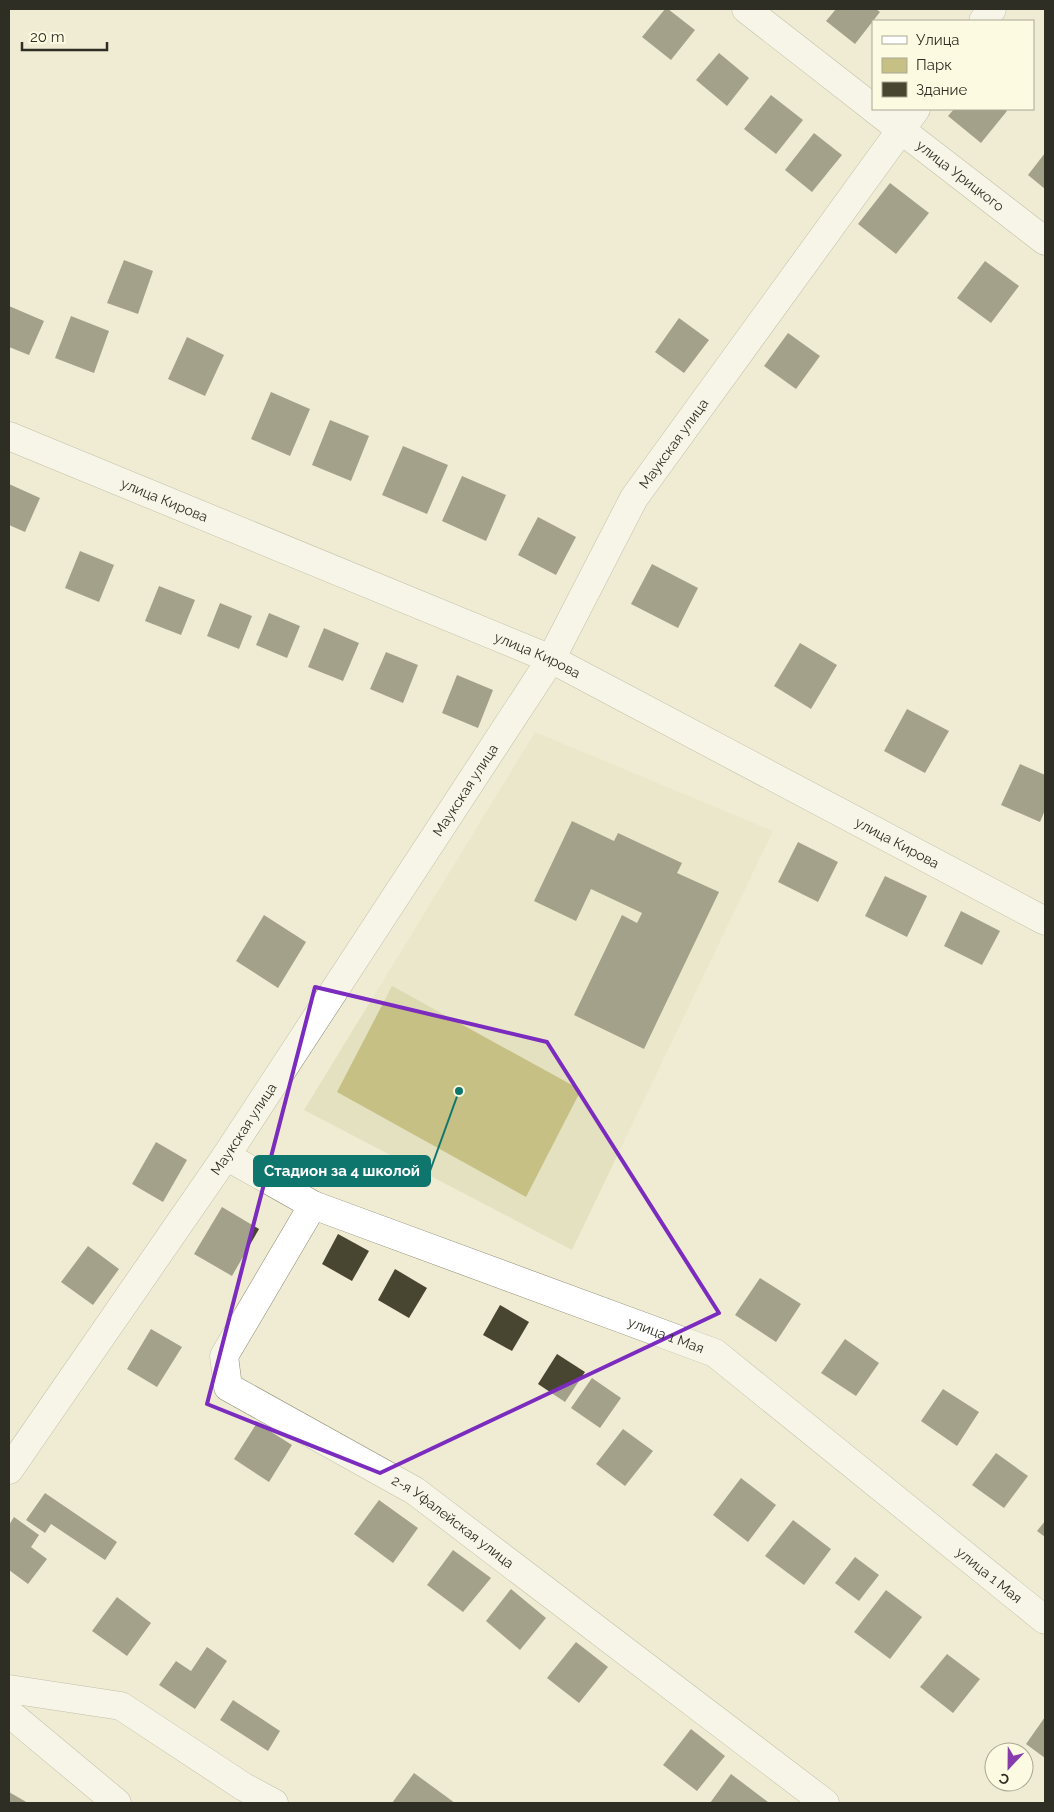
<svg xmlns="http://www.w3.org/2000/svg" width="1054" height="1812" font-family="Raleway,sans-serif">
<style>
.built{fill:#e4e1c1}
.green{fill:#c7c085}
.building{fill:#484631}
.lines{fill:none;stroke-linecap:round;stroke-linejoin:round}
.minor-casing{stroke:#8c8a73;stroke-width:29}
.minor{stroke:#fff;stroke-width:28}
.marked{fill:none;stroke:#7b2cbf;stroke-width:4;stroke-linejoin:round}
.labels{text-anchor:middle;stroke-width:5;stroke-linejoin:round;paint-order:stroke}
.street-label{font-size:14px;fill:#2f2e24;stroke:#fcfae0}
.leader{fill:none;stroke:#0f766e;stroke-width:2}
.callout-dot{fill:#0f766e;stroke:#fcfae0;stroke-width:2}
.callout{fill:#0f766e;stroke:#0f766e;stroke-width:2}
.callout-label{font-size:15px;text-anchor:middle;font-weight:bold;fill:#fff}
</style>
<rect width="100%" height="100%" fill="#efecd3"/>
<path class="built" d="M535 732 773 831 572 1250 304 1110Z"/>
<path class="green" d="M392 986 581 1090 526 1197 337 1092Z"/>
<g class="building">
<path d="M665 9H668L695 30 671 60 642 37Z"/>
<path d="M836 9H876L880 12 855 44 826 21Z"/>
<path d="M719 53 749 78 727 106 696 80Z"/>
<path d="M771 95 803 120 776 154 744 129Z"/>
<path d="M954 109H1004L1007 111 981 143 948 116Z"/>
<path d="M814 133 842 155 812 192 785 170Z"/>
<path d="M1045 153V189L1028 175Z"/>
<path d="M890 183 929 213 896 254 858 224Z"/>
<path d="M124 260 153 271 138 314 107 303Z"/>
<path d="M985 261 1019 286 991 323 957 298Z"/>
<path d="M9 306 44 321 29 355 9 347Z"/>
<path d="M71 316 109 331 94 373 55 358Z"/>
<path d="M679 318 709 340 684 373 655 352Z"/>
<path d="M788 333 820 356 796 389 764 366Z"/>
<path d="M187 337 224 355 205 396 168 379Z"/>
<path d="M271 392 310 409 290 456 251 439Z"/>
<path d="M330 420 369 436 351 481 312 465Z"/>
<path d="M403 446 448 465 427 514 382 495Z"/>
<path d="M462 476 506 495 486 541 442 521Z"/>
<path d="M9 484 40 498 25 532 9 525Z"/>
<path d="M538 517 576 537 556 575 518 555Z"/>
<path d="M80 551 114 565 99 602 65 588Z"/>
<path d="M652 564 698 588 678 628 631 604Z"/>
<path d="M159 586 195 600 181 635 145 621Z"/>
<path d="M220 603 252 616 239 649 207 636Z"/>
<path d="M269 613 300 626 287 658 256 645Z"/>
<path d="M324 628 359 643 343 681 308 667Z"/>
<path d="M800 643 837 665 811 709 774 686Z"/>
<path d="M386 652 418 665 403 703 370 689Z"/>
<path d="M457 675 493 690 478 728 442 713Z"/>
<path d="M907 709 949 731 925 773 884 751Z"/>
<path d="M1020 764 1045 775V810L1040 822 1001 805Z"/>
<path d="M572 821 614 841 618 833 682 863 677 873 719 892 644 1049 574 1015 622 915 637 923 642 913 591 889 576 921 534 901Z"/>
<path d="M798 842 838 862 818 902 778 882Z"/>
<path d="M885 876 927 896 907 937 865 916Z"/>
<path d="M961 911 1000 931 982 965 944 946Z"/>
<path d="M264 915 306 942 278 988 236 961Z"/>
<path d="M156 1142 187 1160 163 1202 132 1184Z"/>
<path d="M222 1207 259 1229 232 1276 194 1254Z"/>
<path d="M338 1234 369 1251 352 1281 322 1264Z"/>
<path d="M88 1246 119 1269 93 1305 61 1282Z"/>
<path d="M395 1269 427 1288 409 1318 378 1300Z"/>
<path d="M760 1278 801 1304 776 1342 735 1315Z"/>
<path d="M500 1305 529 1322 512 1351 483 1335Z"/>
<path d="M151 1329 182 1347 157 1387 127 1369Z"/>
<path d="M845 1339 879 1363 856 1396 821 1373Z"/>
<path d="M557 1354 585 1372 565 1402 538 1384Z"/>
<path d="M592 1378 621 1398 600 1428 571 1408Z"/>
<path d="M943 1389 979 1412 957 1446 921 1421Z"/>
<path d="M257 1423 292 1445 269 1482 234 1459Z"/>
<path d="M623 1429 653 1451 625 1486 596 1464Z"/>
<path d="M996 1453 1028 1476 1004 1508 972 1485Z"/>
<path d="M741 1478 776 1505 748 1542 713 1515Z"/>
<path d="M45 1493 117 1542 105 1560 51 1524 45 1533 26 1520Z"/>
<path d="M379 1500 418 1528 393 1563 354 1534Z"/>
<path d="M14 1517 39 1535 31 1547 47 1559 28 1584 9 1570V1525Z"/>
<path d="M793 1520 831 1549 804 1585 765 1556Z"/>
<path d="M1045 1521V1537L1037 1531Z"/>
<path d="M453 1550 491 1578 463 1612 427 1585Z"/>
<path d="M855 1557 879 1575 859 1601 835 1583Z"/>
<path d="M511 1589 546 1618 520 1650 486 1621Z"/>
<path d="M886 1590 922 1617 890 1659 854 1632Z"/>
<path d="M117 1597 151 1623 127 1656 92 1631Z"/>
<path d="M576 1642 608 1667 579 1703 547 1678Z"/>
<path d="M207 1647 227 1661 195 1709 159 1685 176 1661 191 1671Z"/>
<path d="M947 1654 980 1679 953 1713 920 1687Z"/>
<path d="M233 1700 280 1731 268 1751 220 1720Z"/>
<path d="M1045 1717V1758L1026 1744Z"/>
<path d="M691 1729 725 1756 697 1791 663 1765Z"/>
<path d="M414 1773 455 1803H392Z"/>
<path d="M731 1774 768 1802 767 1803H710Z"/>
<path d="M9 1792 28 1803H9Z"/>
</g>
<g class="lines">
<defs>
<g id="minor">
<path d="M746 9 873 108"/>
<path d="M983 21 992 9"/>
<path id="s1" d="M874 109 1045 241"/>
<path id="s2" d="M9 436 551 659 1045 921"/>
<path id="s3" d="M226 1156 313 1205 715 1353 1045 1620"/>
<path id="s4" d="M313 1205 224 1356 228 1387 415 1491 825 1803"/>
<path id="s5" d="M9 1470 226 1156 551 659 634 498 916 109"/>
<path d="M9 1689 121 1706 244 1787 274 1803"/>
<path d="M9 1713 117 1803"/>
</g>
</defs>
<use href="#minor" class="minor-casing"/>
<use href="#minor" class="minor"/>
</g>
<path d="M0 0H1054V1812H0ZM315 987 547 1042 719 1313 380 1473 207 1404Z" fill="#efecd3" fill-opacity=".55" fill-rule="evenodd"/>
<path class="marked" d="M315 987 547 1042 719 1313 380 1473 207 1404Z"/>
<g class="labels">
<g class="street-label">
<text dy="5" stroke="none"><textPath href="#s1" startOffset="109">улица Урицкого</textPath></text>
<text dy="5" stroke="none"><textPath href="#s5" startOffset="1224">Маукская улица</textPath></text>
<text dy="5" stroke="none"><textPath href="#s2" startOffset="168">улица Кирова</textPath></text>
<text dy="5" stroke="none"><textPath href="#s2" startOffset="572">улица Кирова</textPath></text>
<text dy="5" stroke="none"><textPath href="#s5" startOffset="819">Маукская улица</textPath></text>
<text dy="5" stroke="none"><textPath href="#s2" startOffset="978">улица Кирова</textPath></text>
<text dy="5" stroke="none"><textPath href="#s5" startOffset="414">Маукская улица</textPath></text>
<text dy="5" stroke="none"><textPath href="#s3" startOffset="476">улица 1 Мая</textPath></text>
<text dy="5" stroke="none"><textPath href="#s4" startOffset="469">2-я Уфалейская улица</textPath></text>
<text dy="5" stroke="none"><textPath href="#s3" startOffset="881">улица 1 Мая</textPath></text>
</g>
</g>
<path class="leader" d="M459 1091L430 1171"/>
<circle class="callout-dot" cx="459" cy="1091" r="5"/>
<rect class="callout" x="254" y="1156" width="176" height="30" rx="5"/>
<g class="callout-label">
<text x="342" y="1176">Стадион за 4 школой</text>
</g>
<rect width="1054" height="1812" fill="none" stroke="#2f2e24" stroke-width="20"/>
<rect x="872" y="20" width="162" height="90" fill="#fcfae0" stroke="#aaa895"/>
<rect x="882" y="36" width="25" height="8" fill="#ffffff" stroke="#aaa895"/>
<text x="916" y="45" font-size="15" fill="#2f2e24">Улица</text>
<rect x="882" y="58" width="25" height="15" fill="#c7c085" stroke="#aaa895"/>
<text x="916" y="70" font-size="15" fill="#2f2e24">Парк</text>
<rect x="882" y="82" width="25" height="15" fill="#484631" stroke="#aaa895"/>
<text x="916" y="95" font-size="15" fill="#2f2e24">Здание</text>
<g transform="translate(1009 1767) rotate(202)"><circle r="24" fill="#fcfae0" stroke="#aaa895"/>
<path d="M0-4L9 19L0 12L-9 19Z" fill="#873bac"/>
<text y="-8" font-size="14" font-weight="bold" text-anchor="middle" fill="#2f2e24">С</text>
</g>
<path d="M22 42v8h85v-8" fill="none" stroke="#2f2e24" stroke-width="2.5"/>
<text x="30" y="42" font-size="15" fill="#2f2e24" stroke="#fcfae0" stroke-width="4" paint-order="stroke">20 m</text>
</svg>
